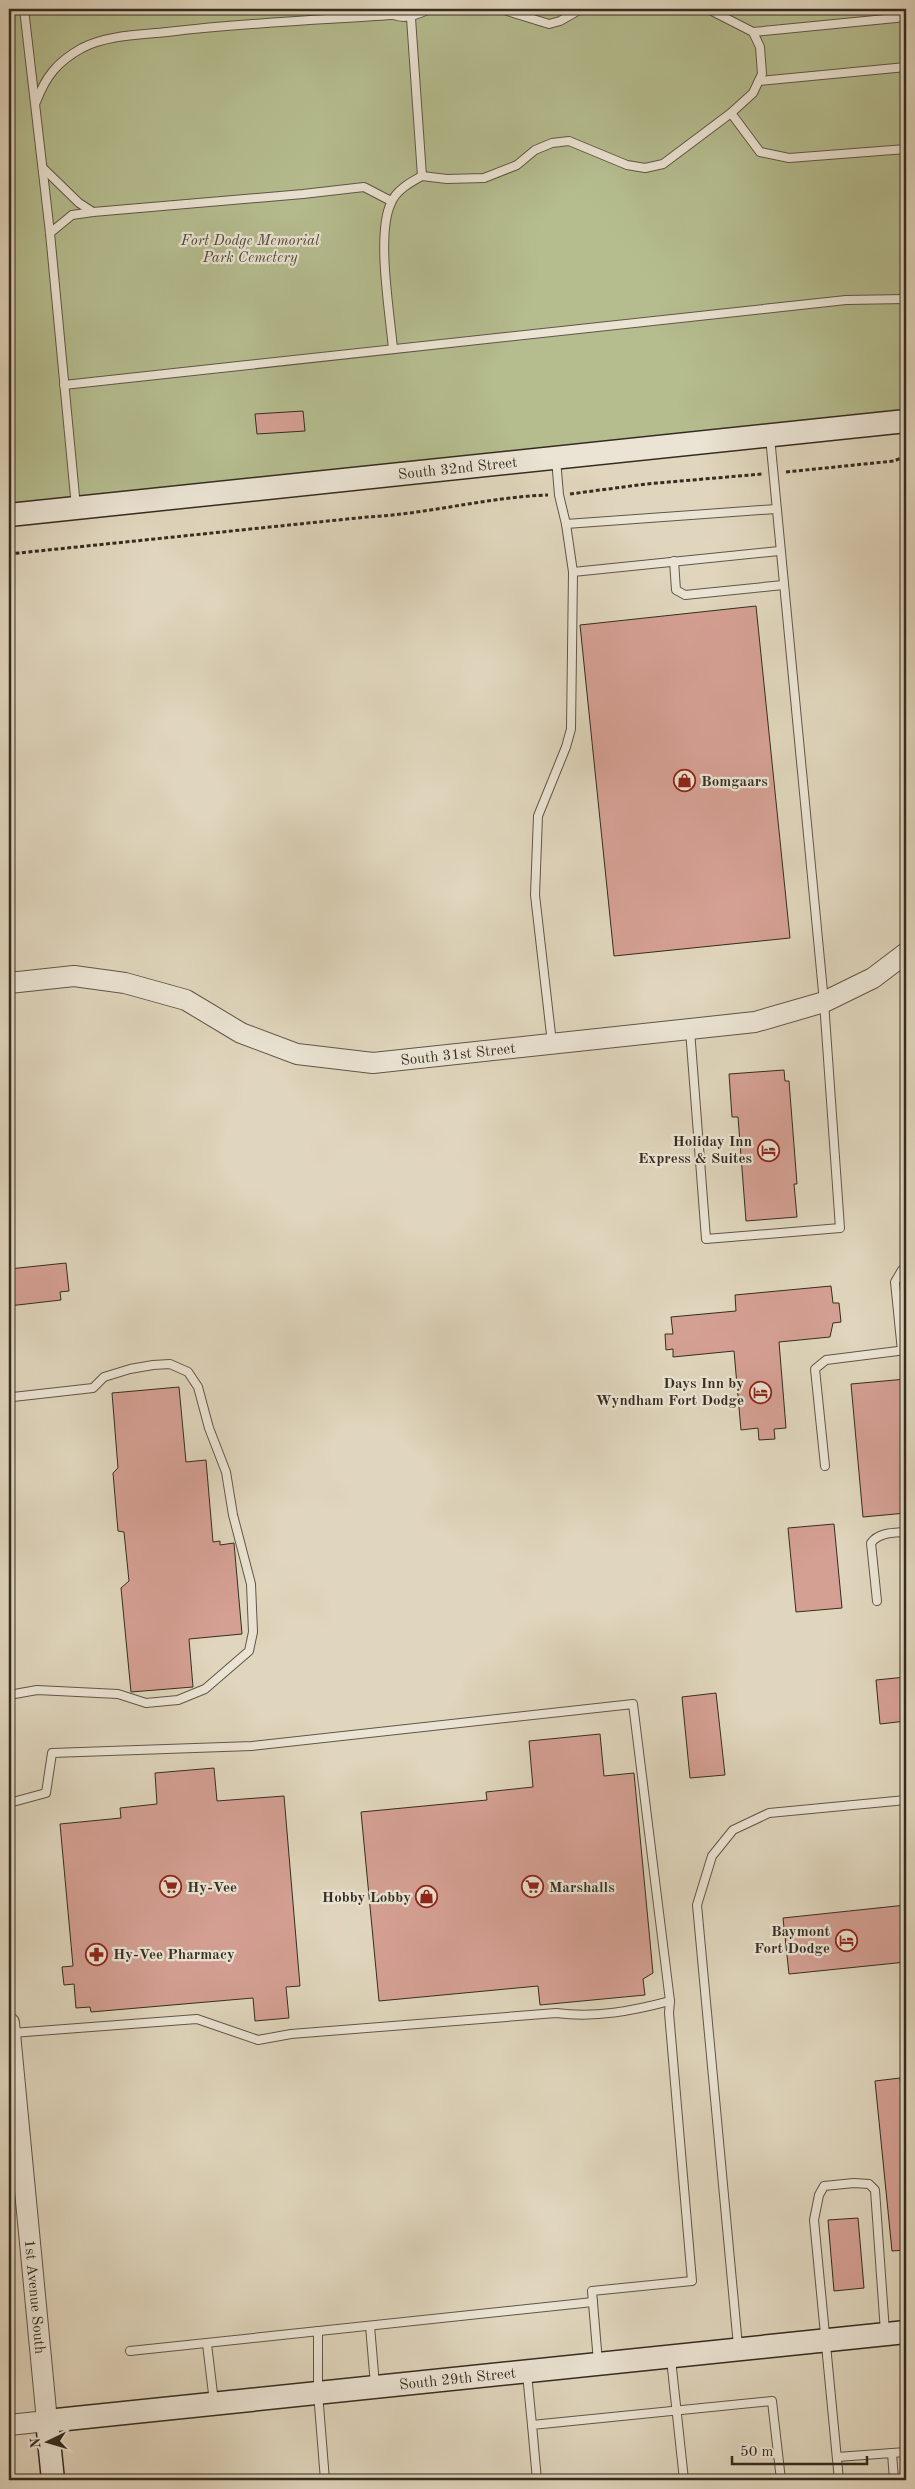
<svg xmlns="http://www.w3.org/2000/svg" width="915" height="2489" font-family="'Old Standard TT',serif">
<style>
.green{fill:#b5bd8f;stroke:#757458}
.building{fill:#d5a094;stroke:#352c20}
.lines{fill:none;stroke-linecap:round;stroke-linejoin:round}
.service-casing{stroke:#605647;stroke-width:10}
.tertiary-casing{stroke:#605647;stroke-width:22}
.secondary-casing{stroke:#352c20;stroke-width:25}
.path{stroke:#352c20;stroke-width:3;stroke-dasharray:4 2.5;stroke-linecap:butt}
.service{stroke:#ebe4d4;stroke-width:8}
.tertiary{stroke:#ebe4d4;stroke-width:20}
.secondary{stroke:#ebe4d4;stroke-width:22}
.labels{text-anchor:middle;stroke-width:4.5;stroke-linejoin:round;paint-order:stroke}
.park-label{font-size:15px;font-style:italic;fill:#4f4936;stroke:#ebe4d4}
.street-label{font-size:15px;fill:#352c20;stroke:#ebe4d4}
.poi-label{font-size:15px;font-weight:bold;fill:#352c20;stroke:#ebe4d4;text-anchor:start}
</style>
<rect width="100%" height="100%" fill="#e0d6bd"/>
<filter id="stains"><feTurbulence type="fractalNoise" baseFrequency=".004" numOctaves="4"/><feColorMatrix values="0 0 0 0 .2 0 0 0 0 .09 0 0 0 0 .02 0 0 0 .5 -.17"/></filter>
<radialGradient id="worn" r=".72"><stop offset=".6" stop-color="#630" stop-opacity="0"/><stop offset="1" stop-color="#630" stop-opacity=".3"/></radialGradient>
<path class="green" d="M9 9H906V421L9 515Z"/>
<g class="building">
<path d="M303 411 305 431 257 434 255 414Z"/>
<path d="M756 606 790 938 614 956 580 625Z"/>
<path d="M784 1070 785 1081H789L797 1184H794L797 1217 746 1221 738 1117H732L729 1074Z"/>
<path d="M66 1263 69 1291 60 1292 61 1300 9 1306V1269Z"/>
<path d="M831 1286 833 1303H839L841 1322 833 1323 830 1337 779 1342 786 1428 774 1429 775 1439 759 1440 758 1428 741 1430 734 1351 673 1357V1349L666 1350 665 1334H673L671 1317 736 1311 735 1295Z"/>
<path d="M906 1379V1513L863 1517 851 1384Z"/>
<path d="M179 1387 186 1462 206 1460 213 1542 220 1541V1545L234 1543 242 1634 189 1639 193 1687 131 1692 121 1588 129 1581 124 1532 118 1531 113 1473 118 1468 112 1393Z"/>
<path d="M834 1524 842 1608 796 1612 788 1528Z"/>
<path d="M906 1677V1721L880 1724 876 1680Z"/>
<path d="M716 1693 725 1775 690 1778 682 1697Z"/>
<path d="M600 1734 604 1776 634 1773 653 1973 643 1979 645 1995 540 2005 538 1986 379 2001 361 1812 487 1800 486 1792 533 1787 529 1741Z"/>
<path d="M214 1768 217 1801 284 1796 300 1986 286 1987 289 2018 255 2021 253 1998 91 2012 90 2007 76 2008 74 1984 64 1985 62 1967 73 1966 60 1824 121 1818 120 1808 157 1804 155 1773Z"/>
<path d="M906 1905V1962L789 1974 783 1918Z"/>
<path d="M900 2078 902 2097 906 2096V2250L892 2251 875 2081Z"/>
<path d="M858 2218 864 2288 834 2291 828 2220Z"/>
</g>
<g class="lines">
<defs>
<g id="service">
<path d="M24 9 50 233 76 507"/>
<path d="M381 9C401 21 410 18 430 9"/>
<path d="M501 9 549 24 560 21 581 9"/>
<path d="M753 32 906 17"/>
<path d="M759 81 906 67"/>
<path d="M36 102C46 76 57 62 82 48 107 35 139 35 167 32 242 23 317 20 392 15"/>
<path d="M731 113 760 152 789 158 906 149"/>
<path d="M43 168 79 203 93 212"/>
<path d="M422 176 447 179 484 178 517 165 535 150 552 143 569 141 627 165 645 168 663 164 731 113 753 93 762 74 760 47 753 32 708 9"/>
<path d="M50 233 72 215 93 212 303 194 364 187 391 201"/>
<path d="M393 349C390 313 376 234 391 203 396 190 411 182 422 176L411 18"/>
<path d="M64 385 846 300 906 299"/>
<path d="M556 459 559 495 566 524"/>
<path d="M674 561 676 590 685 595 783 585"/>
<path d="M573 572 566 524 776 509"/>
<path d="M690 1030 706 1239 840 1228 824 1002 770 437"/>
<path d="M552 1043 535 895 538 816 566 747 571 729 573 572 779 551"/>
<path d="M902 1351 895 1282 902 1270H906"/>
<path d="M9 1400 13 1397 93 1388 104 1377 130 1369 153 1365 170 1364 188 1372 198 1387 209 1428 226 1472 233 1515 251 1584 253 1632 249 1651 205 1689 178 1700 146 1703 118 1694 37 1690 9 1695"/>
<path d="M825 1466 815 1369 826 1360 906 1350"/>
<path d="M877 1601 871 1543C879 1532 894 1533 906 1532"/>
<path d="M9 1803 46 1793 52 1753 252 1746 633 1704 670 2001 669 2013 692 2281 592 2291 598 2362"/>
<path d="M12 2033 197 2019 258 2040 291 2034 556 2013C596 2018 632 2011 670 2001"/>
<path d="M370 2326 375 2385"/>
<path d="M318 2331V2393L325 2480"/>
<path d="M207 2344 214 2402"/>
<path d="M738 2346 697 1905 712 1856 733 1830 769 1813 906 1800"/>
<path d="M130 2351 593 2302"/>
<path d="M671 2359 684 2480"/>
<path d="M527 2374 532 2425"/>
<path d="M892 2453 906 2452"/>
<path d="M837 2457 892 2453 894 2480"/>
<path d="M537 2480 532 2425 772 2401 781 2480"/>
<path d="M839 2480 814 2220 819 2195 824 2186 854 2183 869 2184 875 2190 885 2332"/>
</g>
<g id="tertiary">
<path id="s1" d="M9 983 74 976 125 983 186 1000 241 1033 297 1054 373 1063 755 1022 824 1002 873 978 906 953"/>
<path id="s2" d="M9 2023 47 2421 9 2425"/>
</g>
<g id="secondary">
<path id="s3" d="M9 515 906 421"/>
<path id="s4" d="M53 2480 47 2421 906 2332"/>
</g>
</defs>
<use href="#service" class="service-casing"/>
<use href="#tertiary" class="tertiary-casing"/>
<use href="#secondary" class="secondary-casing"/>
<g class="path">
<path d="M786 472 894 461 906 456"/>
<path d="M570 494 646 484 762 474"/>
<path d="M9 554 367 517C428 514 488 497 548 495"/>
</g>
<use href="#service" class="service"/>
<use href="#tertiary" class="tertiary"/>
<use href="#secondary" class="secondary"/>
</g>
<defs>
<symbol id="shop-ring" viewBox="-11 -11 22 22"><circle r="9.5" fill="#ebe4d4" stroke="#8f2418" stroke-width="1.5"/><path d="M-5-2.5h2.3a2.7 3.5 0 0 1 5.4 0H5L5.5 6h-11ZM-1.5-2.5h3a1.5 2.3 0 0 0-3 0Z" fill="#8f2418"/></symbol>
<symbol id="hotel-ring" viewBox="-11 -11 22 22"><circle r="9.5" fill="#ebe4d4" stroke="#8f2418" stroke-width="1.5"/><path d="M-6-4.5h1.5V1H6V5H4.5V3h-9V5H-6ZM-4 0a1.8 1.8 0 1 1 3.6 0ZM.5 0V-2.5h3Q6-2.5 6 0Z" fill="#8f2418"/></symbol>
<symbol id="supermarket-ring" viewBox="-11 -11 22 22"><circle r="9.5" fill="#ebe4d4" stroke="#8f2418" stroke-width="1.5"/><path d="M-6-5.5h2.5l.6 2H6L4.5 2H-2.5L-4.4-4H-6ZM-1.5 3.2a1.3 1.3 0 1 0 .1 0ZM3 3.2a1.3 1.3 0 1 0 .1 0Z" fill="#8f2418"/></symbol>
<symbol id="pharmacy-ring" viewBox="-11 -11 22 22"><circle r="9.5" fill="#ebe4d4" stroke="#8f2418" stroke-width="1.5"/><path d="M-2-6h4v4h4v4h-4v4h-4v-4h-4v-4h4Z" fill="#8f2418"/></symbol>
</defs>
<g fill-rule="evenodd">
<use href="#shop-ring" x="672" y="768" width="25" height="25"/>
<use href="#hotel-ring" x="756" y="1138" width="25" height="25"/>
<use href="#hotel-ring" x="748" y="1380" width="25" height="25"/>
<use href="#supermarket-ring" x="158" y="1874" width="25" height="25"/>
<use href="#supermarket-ring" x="520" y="1874" width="25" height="25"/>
<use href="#shop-ring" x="414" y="1884" width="25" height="25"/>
<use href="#hotel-ring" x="834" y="1928" width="25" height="25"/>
<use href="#pharmacy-ring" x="84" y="1942" width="25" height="25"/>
</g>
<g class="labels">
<g class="park-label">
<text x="250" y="245">Fort Dodge Memorial<tspan x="250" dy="17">Park Cemetery</tspan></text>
</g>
<g class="street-label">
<text dy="5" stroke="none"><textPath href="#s3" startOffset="451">South 32nd Street</textPath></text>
<text dy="5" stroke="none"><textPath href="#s1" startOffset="466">South 31st Street</textPath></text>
<text dy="5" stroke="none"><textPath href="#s2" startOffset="275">1st Avenue South</textPath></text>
<text dy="5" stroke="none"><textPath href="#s4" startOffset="472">South 29th Street</textPath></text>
</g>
<g class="poi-label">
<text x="701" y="786">Bomgaars</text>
<text x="752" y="1146" text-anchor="end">Holiday Inn<tspan x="752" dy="17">Express &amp; Suites</tspan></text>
<text x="744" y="1388" text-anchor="end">Days Inn by<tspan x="744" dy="17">Wyndham Fort Dodge</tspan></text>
<text x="187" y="1892">Hy-Vee</text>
<text x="549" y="1892">Marshalls</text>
<text x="411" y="1902" text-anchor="end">Hobby Lobby</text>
<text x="830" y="1936" text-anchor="end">Baymont<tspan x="830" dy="17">Fort Dodge</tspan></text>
<text x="113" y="1959">Hy-Vee Pharmacy</text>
</g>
</g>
<rect width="915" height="2489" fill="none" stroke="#e0d6bd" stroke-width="30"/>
<rect x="10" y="10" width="895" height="2469" fill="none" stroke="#352c20" stroke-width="2.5"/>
<rect x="15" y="15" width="885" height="2459" fill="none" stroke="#352c20"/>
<g transform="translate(48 2442) rotate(265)" stroke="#ebe4d4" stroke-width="4" paint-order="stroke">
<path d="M0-4L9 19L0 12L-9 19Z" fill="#352c20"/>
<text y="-8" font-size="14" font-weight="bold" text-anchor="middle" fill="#352c20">N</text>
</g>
<path d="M732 2456v8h135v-8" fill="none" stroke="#352c20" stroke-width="2.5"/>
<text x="740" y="2456" font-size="15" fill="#352c20" stroke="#ebe4d4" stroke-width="4" paint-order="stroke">50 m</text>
<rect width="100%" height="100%" filter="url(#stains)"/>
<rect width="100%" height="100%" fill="url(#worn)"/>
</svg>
